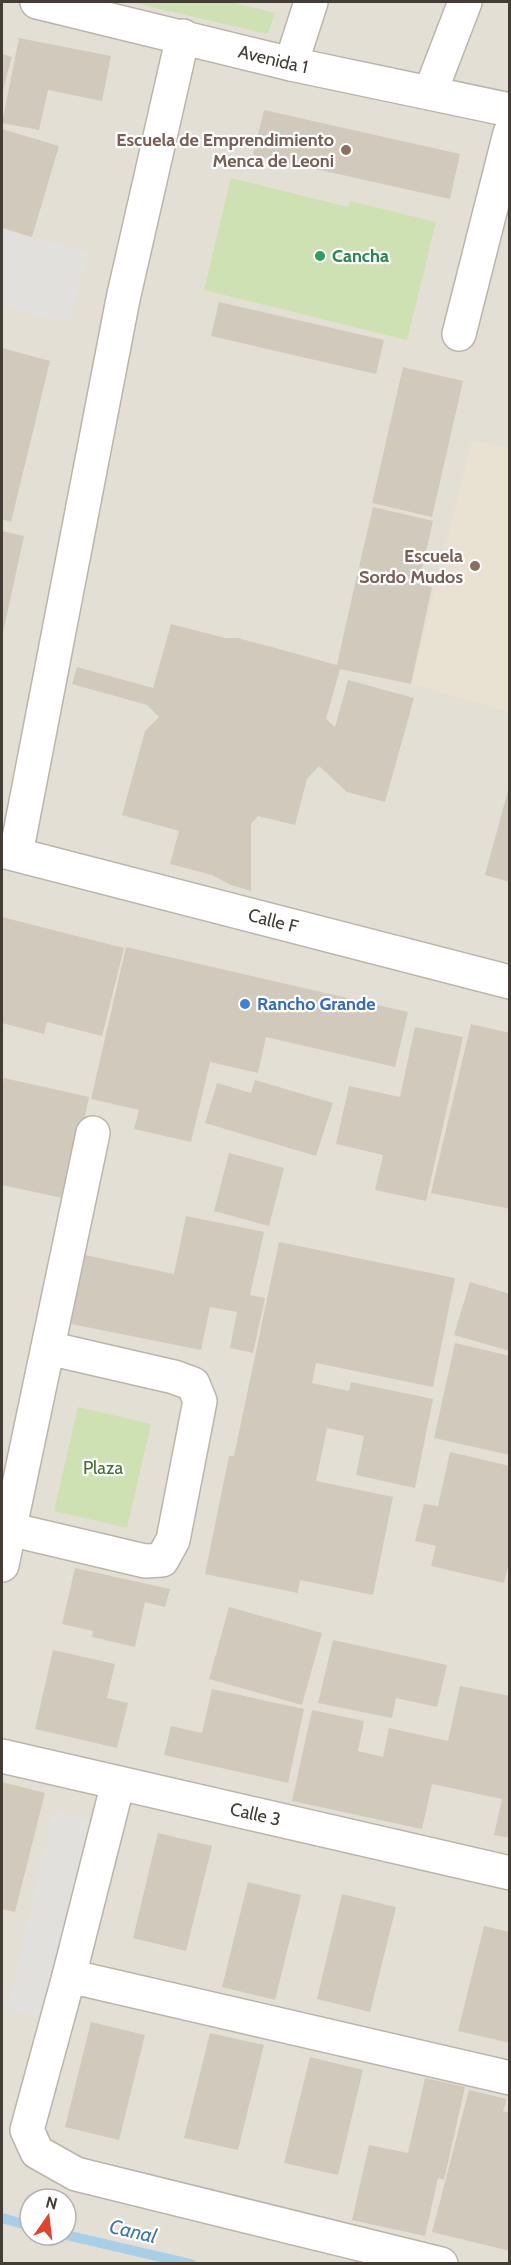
<svg xmlns="http://www.w3.org/2000/svg" width="511" height="2265" font-family="Cabin,sans-serif">
<style>
.residential{fill:#e4dfd4;fill-rule:evenodd}
.education{fill:#e9e1d1}
.green{fill:#cde1b2}
.parking{fill:#e2e0dd}
.lines{fill:none;stroke-linecap:round;stroke-linejoin:round}
.stream{stroke:#a8cfe8;stroke-width:10}
.building{fill:#d1c9bc}
.minor-casing{stroke:#bbb4a9;stroke-width:36}
.minor{stroke:#fff;stroke-width:33}
.education-dot{fill:#8d6e63;stroke:#fff;stroke-width:2}
.leisure-dot{fill:#2e9e5b;stroke:#fff;stroke-width:2}
.shop-dot{fill:#3f7fe0;stroke:#fff;stroke-width:2}
.labels{text-anchor:middle;stroke-width:4.5;stroke-linejoin:round;paint-order:stroke}
.street-label{font-size:18px;fill:#433d36;stroke:#fff}
.education-label{font-size:18px;font-weight:bold;fill:#785e54;stroke:#fff;text-anchor:end}
.leisure-label{font-size:18px;font-weight:bold;fill:#27864d;stroke:#fff;text-anchor:start}
.shop-label{font-size:18px;font-weight:bold;fill:#366cbe;stroke:#fff;text-anchor:start}
.park-label{font-size:18px;fill:#486e30;stroke:#fff}
.water-label{font-size:20px;font-style:italic;fill:#3b79a3;stroke:#fff}
</style>
<rect width="100%" height="100%" fill="#f1ede6"/>
<path class="residential" d="M2 2H509V2263L2 2264ZM30 2199H66V2235H30Z"/>
<path class="education" d="M472 440 509 448V712L411 684Z"/>
<g class="green">
<path d="M130 2H230L275 13 268 34Z"/>
<path d="M231 178 348 207 350 201 436 222 407 340 204 290Z"/>
<path d="M78 1407 151 1424 127 1528 54 1511Z"/>
</g>
<g class="parking">
<path d="M2 230 89 252 68 324 2 305Z"/>
<path d="M53 1812 122 1828 77 2025 8 2009Z"/>
</g>
<g class="lines">
<g class="stream">
<path d="M2 2218 30 2226"/>
<path d="M66 2235 191 2264"/>
</g>
</g>
<g class="building">
<path d="M19 38 111 56 102 101 48 90 39 130 2 123Z"/>
<path d="M2 54 12 57 2 93Z"/>
<path d="M264 110 460 154 450 199 253 155Z"/>
<path d="M2 129 59 146 32 237 2 228Z"/>
<path d="M219 302 384 340 376 374 211 336Z"/>
<path d="M2 348 50 361 11 522 2 519Z"/>
<path d="M403 367 463 381 432 517 372 503Z"/>
<path d="M373 507 433 521 419 581 359 567Z"/>
<path d="M2 531 24 536 2 637Z"/>
<path d="M358 570 432 587 411 684 340 669 326 719 335 727 348 680 414 698 385 802 347 792 319 766 307 779 295 825 258 816 251 824V891L231 885 212 875 170 864 179 831 122 815 145 731 159 717 147 705 72 684 77 667 153 688 171 624 225 638H238L337 665Z"/>
<path d="M509 787H510V882L485 875Z"/>
<path d="M2 917 124 948 102 1036 47 1022 44 1034 2 1023Z"/>
<path d="M126 947 408 1012 395 1067 266 1037 258 1073 210 1062 191 1142 134 1129 139 1110 91 1099Z"/>
<path d="M471 1024 510 1033V1209L431 1193Z"/>
<path d="M415 1027 463 1037 426 1201 375 1190 383 1155 336 1144 349 1086 400 1097Z"/>
<path d="M4 1078 89 1097 67 1199 2 1185V1089Z"/>
<path d="M255 1080 333 1103 316 1156 205 1123 217 1083 251 1093Z"/>
<path d="M229 1153 284 1168 269 1226 214 1211Z"/>
<path d="M186 1216 264 1232 250 1295 265 1298 253 1353 230 1348 237 1312 210 1307 201 1350 71 1324 85 1255 174 1274Z"/>
<path d="M279 1242 455 1278 433 1387 316 1363 312 1383 349 1391 351 1382 433 1399 415 1488 356 1475 364 1436 327 1428 316 1481 393 1497 373 1595 300 1580 298 1593 205 1574 229 1456H234Z"/>
<path d="M470 1282 510 1294V1351L454 1335Z"/>
<path d="M455 1343 510 1356V1455L434 1438Z"/>
<path d="M450 1452 510 1466V1557L504 1583 431 1566 436 1546 415 1541 424 1504 438 1506Z"/>
<path d="M75 1568 170 1589 165 1607 145 1602 135 1647 92 1637 93 1631 62 1624Z"/>
<path d="M229 1607 322 1633 302 1705 209 1679Z"/>
<path d="M333 1640 447 1665 437 1707 396 1698 392 1718 318 1703Z"/>
<path d="M53 1650 115 1664 107 1698 128 1703 117 1748 35 1729Z"/>
<path d="M460 1686 510 1696V1838L494 1835 502 1799 432 1784 422 1829 292 1801 312 1710 364 1721 358 1751 383 1757 389 1728 448 1741Z"/>
<path d="M212 1689 304 1709 288 1783 164 1755 171 1726 202 1733Z"/>
<path d="M2 1782 45 1793 15 1912 2 1909Z"/>
<path d="M158 1833 212 1846 186 1951 133 1938Z"/>
<path d="M248 1882 301 1895 275 2000 222 1987Z"/>
<path d="M342 1894 396 1907 370 2012 317 1999Z"/>
<path d="M484 1926 510 1932V2043L458 2031Z"/>
<path d="M91 2022 145 2035 119 2140 65 2127Z"/>
<path d="M210 2033 264 2045 238 2150 184 2138Z"/>
<path d="M310 2057 363 2070 338 2175 284 2163Z"/>
<path d="M425 2078 465 2087 444 2180 438 2178 425 2236 352 2220 369 2145 408 2153Z"/>
<path d="M469 2090 507 2099 503 2111 510 2113V2251L432 2232Z"/>
</g>
<g class="lines">
<defs>
<g id="minor">
<path id="s1" d="M37 2 291 64 510 110"/>
<path d="M291 64 311 2"/>
<path d="M430 93 465 2"/>
<path d="M459 334 510 133"/>
<path id="s2" d="M2 851 510 982"/>
<path d="M16 854 123 299 183 36"/>
<path d="M9 1529 145 1561 162 1560 173 1540 200 1401 193 1384 174 1377 48 1348"/>
<path d="M2 1565 93 1133"/>
<path id="s3" d="M2 1756 510 1873"/>
<path d="M118 1783 69 1976 27 2130 37 2152 76 2174 441 2264"/>
<path d="M69 1976 510 2078"/>
</g>
</defs>
<use href="#minor" class="minor-casing"/>
<use href="#minor" class="minor"/>
</g>
<g class="education-dot">
<circle cx="346" cy="150" r="6"/>
<circle cx="475" cy="566" r="6"/>
</g>
<circle class="leisure-dot" cx="320" cy="256" r="6"/>
<circle class="shop-dot" cx="245" cy="1004" r="6"/>
<g class="labels">
<g class="street-label">
<text dy="6" stroke="none"><textPath href="#s1" startOffset="243">Avenida 1</textPath></text>
<text dy="6" stroke="none"><textPath href="#s2" startOffset="280">Calle F</textPath></text>
<text dy="6" stroke="none"><textPath href="#s3" startOffset="260">Calle 3</textPath></text>
</g>
<g class="education-label">
<text x="334" y="146">Escuela de Emprendimiento<tspan x="334" dy="21">Menca de Leoni</tspan></text>
<text x="463" y="562">Escuela<tspan x="463" dy="21">Sordo Mudos</tspan></text>
</g>
<g class="leisure-label">
<text x="332" y="262">Cancha</text>
</g>
<g class="shop-label">
<text x="257" y="1010">Rancho Grande</text>
</g>
<g class="park-label">
<text x="103" y="1474">Plaza</text>
</g>
<g class="water-label">
<text transform="translate(133 2231) rotate(13)" y="7">Canal</text>
</g>
</g>
<rect width="511" height="2265" fill="none" stroke="#433d36" stroke-width="6"/>
<g transform="translate(48 2217) rotate(14)"><circle r="28" fill="#ffffff" stroke="#b4b1af" stroke-width="1.5"/>
<path d="M0-4.5L10 22L0 15L-10 22Z" fill="#e3432b"/>
<text y="-9" font-size="16" font-weight="bold" text-anchor="middle" fill="#433d36">N</text>
</g>
</svg>
